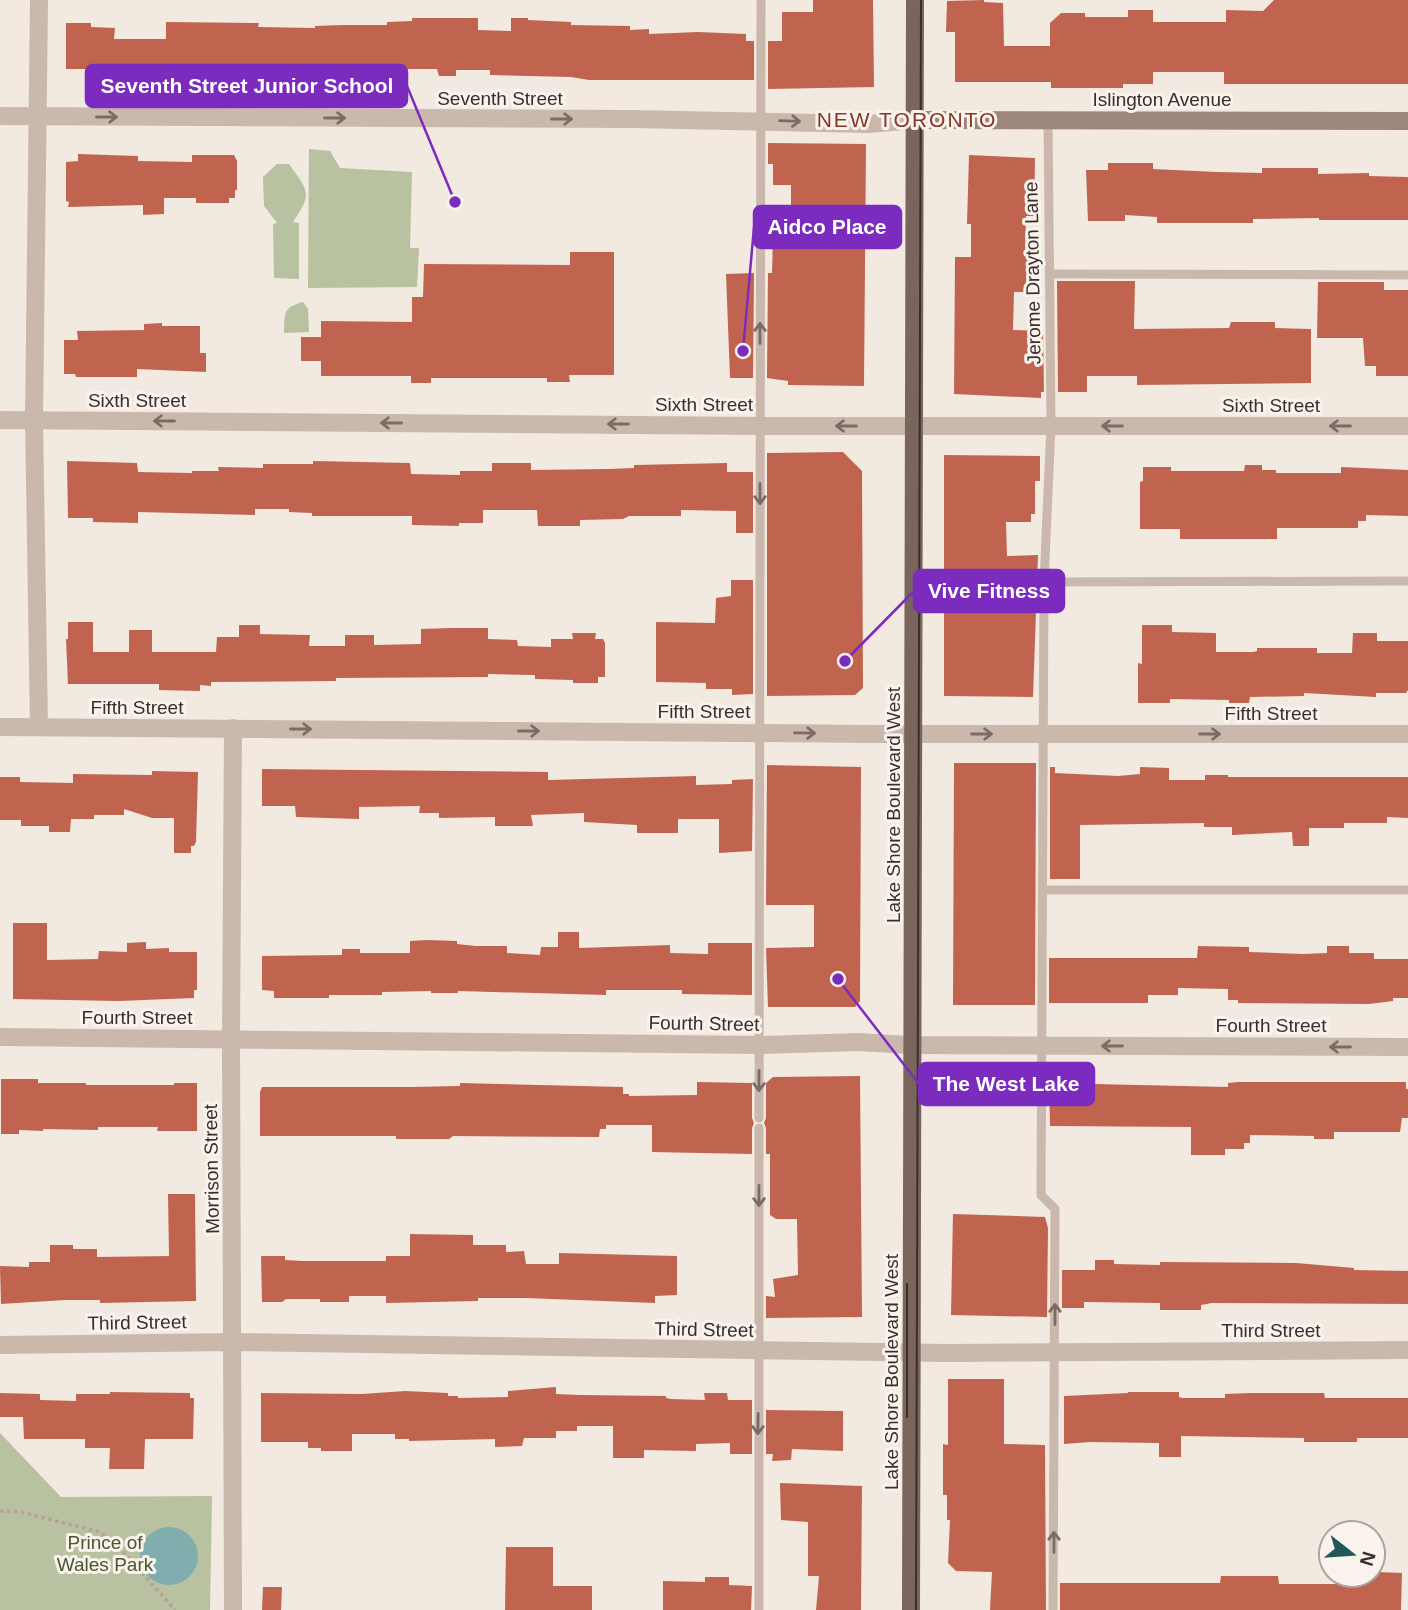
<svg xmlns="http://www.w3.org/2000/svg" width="1408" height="1610" font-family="Arial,sans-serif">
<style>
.green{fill:#b8c1a0}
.water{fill:#80aeae}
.building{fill:#c1644f}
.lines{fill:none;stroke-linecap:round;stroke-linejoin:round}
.path{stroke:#b6a296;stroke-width:3.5;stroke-dasharray:3.5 3.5;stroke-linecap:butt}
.lane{stroke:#cab8ac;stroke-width:9}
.street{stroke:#cab8ac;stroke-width:18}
.secondary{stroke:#9e877d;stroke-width:18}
.primary{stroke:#7a655c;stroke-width:18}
.tram{stroke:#392e2b;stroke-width:2}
.oneway{stroke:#7a6c65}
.labels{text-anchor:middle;stroke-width:6;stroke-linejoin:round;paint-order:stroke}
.street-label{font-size:19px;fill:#392e2b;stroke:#faf3ed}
.park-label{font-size:19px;fill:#4a562f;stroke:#faf3ed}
.neighbourhood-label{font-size:21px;letter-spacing:2px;fill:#853827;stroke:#faf3ed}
.leader{fill:none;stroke:#7b2cbf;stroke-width:2.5}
.callout-dot{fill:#7b2cbf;stroke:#faf3ed;stroke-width:2.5}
.callout{fill:#7b2cbf;stroke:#7b2cbf;stroke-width:2.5}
.callout-label{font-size:21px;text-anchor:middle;font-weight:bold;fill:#fff}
</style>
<rect width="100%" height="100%" fill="#f2e9e0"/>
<g class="green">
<path d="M309 149 330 151 340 168 412 172 410 248H419L417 287 308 288Z"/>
<path d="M277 164H289C308 191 313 193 293 222L299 223V279L274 278 273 224 277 223 264 206 263 177Z"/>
<path d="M303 302 308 309 309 332 284 333C285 313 282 308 303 302Z"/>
<path d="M0 1433 61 1497 212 1496 210 1610H0Z"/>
</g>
<circle class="water" cx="169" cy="1556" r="29"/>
<g class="building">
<path d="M813 0H873L874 87 768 89V41H782V12H813Z"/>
<path d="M984 0V2L1003 3 1004 46H1050V23L1061 13H1085V17H1128V10H1153V22H1226V10L1263 11 1274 0H1408V84H1224V72H1153V84H1123V88H1051V82H955V32H946L947 1Z"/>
<path d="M412 18H478V30L511 31V18H528V20L571 22V25L630 26V30L649 29V34L698 32 746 34V41H754V80H589L571 77 490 75V70H456V76H439L437 69H381L380 75 313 77 167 76V69H66V23H91V27L115 28 114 39H166V22L259 23 258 27 315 28V26L342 25H387V22L412 21Z"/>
<path d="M768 143 866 144 864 386 788 385V381L767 378 768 273H772L773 236 791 237V185H773V164H768Z"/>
<path d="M78 154 138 156V161L192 162V155H234L237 161V190H235V198H229V203H196V198H164V214L143 215V205L68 207 69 202 66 201V162L78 161Z"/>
<path d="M969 155 1035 158 1034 216H1026L1025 256H1031V292H1014L1013 330 1043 331 1044 392H1041V398L954 394 955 257H971V224H967Z"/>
<path d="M1108 163H1153V169L1217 172 1262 173V168H1318V174L1369 173V176L1408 177V220H1319V218L1253 219V223H1157V217L1125 215V221H1088L1086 170H1108Z"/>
<path d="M570 252H614V375H569L570 382H547V378H431V383H411V376H321V361H301V337H321V321L412 322V297H423L424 264 570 265Z"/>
<path d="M754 273 753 378H730L726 274Z"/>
<path d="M1057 281H1135L1134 329 1229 328 1231 322H1275V328L1311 329V383L1137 385V376H1087V392H1058Z"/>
<path d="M1318 282H1384V290H1408V376H1376V366H1365L1363 338H1317Z"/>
<path d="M162 323V326H200V353H206V372L137 369V377H76L75 374H64V340H78L77 331 144 330V324Z"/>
<path d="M843 452 862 471 863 688 855 695 767 696V453Z"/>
<path d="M944 455 1040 456V481H1035V514H1031V522H1006L1007 556 1038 555 1033 697 944 696Z"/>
<path d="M67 461 137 463 138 472 192 473V471H219L218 467 263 468V464H313V461L410 463 411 474 460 475V471H492V463H531V470L608 469 634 468V465L727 463V472H753V533H736V511L681 510V516H629L623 519 580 520V526H538L537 510H483V523H459V526L412 525V516H312V513L289 512V509H255V515L138 512V523L93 522V518H68Z"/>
<path d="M1245 465H1262V470H1276V473H1341V467L1408 470V516L1366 515V521H1358V528H1277V539H1180V529H1140V482L1143 481V467H1171V471H1244Z"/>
<path d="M731 580H753V694L732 695V689H706V683L656 682V622L715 623 716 598 731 596Z"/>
<path d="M68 622H93V652H129V630H152V652H216L217 637H239V625H260V634L310 635 309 646H345V635H374V645L421 644V629L451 628H488V639L517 640 518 646 551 647V639H573L572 633H596L595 639H603L605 643V677H598V683H573V680L535 679V675L488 674V677L336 678V681L211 682V686L200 685V691L159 690V684H68L66 639H68Z"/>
<path d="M1142 625H1172V632L1216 633V652H1253L1257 651V648H1317V653H1352L1353 633H1377V641H1408V690L1406 693H1376V697L1304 693V696L1250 697 1249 703H1229V700L1170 699V703H1138V663L1142 664Z"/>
<path d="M954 763H1036L1035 1005H953Z"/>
<path d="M767 765 861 767 860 1001 855 1007H768L766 948 814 947V905H766Z"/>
<path d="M1050 767H1055V773L1118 776 1140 774V767L1169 768V780H1205V775H1228V777H1408V818L1387 817V823H1344V828H1309V846H1293L1292 832 1232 835V827H1204V823L1080 825V879H1050Z"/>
<path d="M262 769 548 772V780L696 776V785L732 784V780L753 779 752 851 719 853V819H678V833H637V825L584 822V813L531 815 533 826H495V817L439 818V813H419L420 806 359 807V819L296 817 295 806H262Z"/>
<path d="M152 771 198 772 196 842 194 846H191V853H174V818H152L124 809V815H94V819H71L70 832H49V826H21V820H0V777H20V782L73 783V774L152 775Z"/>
<path d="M13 923H47V960L98 959 99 951 127 952V943L146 942V949L169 948V952H197V990H194V998L119 1001 13 999Z"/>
<path d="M558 932H579V948L670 945V953L708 954V943H752V995L682 994V990H606V995L458 991V993H431V991L382 992V995H329V998H274V991L262 990V956L342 955V949H360V953H410V941L427 940 457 941V944L476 946H507V953L540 955 541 947H558Z"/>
<path d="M1198 946 1249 947V952L1303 954 1327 953V946H1349V953H1374V959H1408V998H1393V1001L1369 1004 1238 1003V1000H1228V989L1178 988V995H1148V1003H1049V958H1197Z"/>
<path d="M860 1076 862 1317 766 1318V1296L775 1297 773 1279 798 1275 797 1219H776L770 1215V1154H766V1128L764 1123 766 1118V1083L773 1077Z"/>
<path d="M1 1079H38V1083H86V1085H174V1083H197V1131H157L158 1127H98V1130L43 1129V1131L19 1130V1134H1Z"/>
<path d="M697 1082 752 1083V1118L754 1123 752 1128V1154L652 1152V1125H606V1129H600L599 1137 453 1136 449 1139H396V1136H260V1092L262 1087H410L460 1086V1083L623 1087V1094H629V1096L697 1095Z"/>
<path d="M1238 1082H1406V1089H1408V1118H1402L1400 1132H1334V1139H1314V1136L1250 1135V1143H1244V1149H1225V1155H1191V1127L1050 1126 1049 1083 1228 1087V1083Z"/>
<path d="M168 1194H195L196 1301 100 1303V1300H65L1 1304 0 1266 29 1267V1262H50V1245H73V1249H97V1257L169 1256Z"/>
<path d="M953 1214 1045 1217 1048 1228 1047 1317 951 1315Z"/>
<path d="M410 1234 473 1235V1245H506V1252L524 1251 526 1264H559V1253L677 1256V1295L655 1296V1303L526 1298H478V1301L386 1303V1296H349V1302H320V1299H286L282 1302H262L261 1256H285V1260L303 1261H386V1256H410Z"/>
<path d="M1095 1260H1114V1264L1160 1265V1262L1296 1263 1354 1268V1270L1408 1271V1304L1212 1303 1201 1305V1310H1160V1303L1084 1302V1308H1062V1270H1095Z"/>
<path d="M948 1379H1004V1444L1045 1445 1046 1610H990L992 1572 956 1571 948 1563 950 1520H947V1495H943V1444L948 1445Z"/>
<path d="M556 1387V1394L579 1395 666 1396V1398L671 1399 705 1400 704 1393H727L728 1400H752V1454H730V1443L696 1444V1451L644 1450V1458H613V1426H577V1431H556V1438H524L522 1446 495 1447V1439L409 1441V1439H395V1434H352V1451H321V1448H308V1442H261V1393L362 1394 405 1391 448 1393V1396H458V1398L508 1397V1391Z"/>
<path d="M110 1392 190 1393V1398H194L193 1439H145L144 1469H109L110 1448H85V1439H24L23 1417H0V1393L40 1394V1400L76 1401V1394H110Z"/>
<path d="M1128 1392H1179V1397L1182 1398H1225V1394L1250 1393H1324L1325 1398H1408V1438H1357V1442H1304V1438L1181 1436V1457H1159V1443L1090 1442 1064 1444V1396L1128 1393Z"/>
<path d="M766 1410 843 1411V1451L792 1449 791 1460 772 1461 773 1454H766Z"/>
<path d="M780 1483 862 1486 861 1610H816L819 1576H808V1522L781 1520Z"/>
<path d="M506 1547H553V1586H592V1610H505Z"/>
<path d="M1377 1572 1402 1573 1401 1610H1060V1583H1220L1221 1576H1278L1279 1584H1338V1575H1377Z"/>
<path d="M705 1577H729V1585L752 1586 751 1610H663V1581L705 1582Z"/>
<path d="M263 1587H282L281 1610H262Z"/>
</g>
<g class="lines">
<path class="path" d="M0 1511 21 1512 100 1532 118 1546 175 1610"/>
<g class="lane">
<path d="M1048 119 1051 426 1044 582 1041 1195 1055 1209 1053 1610"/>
<path d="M1050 274 1408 275"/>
<path d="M1044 582 1408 581"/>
<path d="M1043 890H1408"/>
<path d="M759 1118 761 0"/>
<path d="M759 1128V1610"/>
</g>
<g class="street">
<path d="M39 0 34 420 39 727"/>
<path d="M0 116 632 119 869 124 915 120"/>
<path d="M0 420 760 426H1408"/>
<path d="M0 727 872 734H1408"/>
<path d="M0 1037 759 1045 858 1042 908 1045 1408 1047"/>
<path d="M0 1345 233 1342 947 1353 1408 1350"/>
<path d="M233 1610 231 1038 233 728"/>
</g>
<path class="secondary" d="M915 120 1408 121"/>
<path class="primary" d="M911 1610 915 0"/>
<g class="tram">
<path d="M907 1417V1284"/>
<path d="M916 1610 921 0"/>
</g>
</g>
<defs><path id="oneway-shaft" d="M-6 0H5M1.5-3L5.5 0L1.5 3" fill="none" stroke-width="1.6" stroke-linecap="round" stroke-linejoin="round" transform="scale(1.75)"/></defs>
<g class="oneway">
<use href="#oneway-shaft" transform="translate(107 117)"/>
<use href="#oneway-shaft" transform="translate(335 118)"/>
<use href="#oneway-shaft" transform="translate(562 119)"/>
<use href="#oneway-shaft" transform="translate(790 121) rotate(2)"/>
<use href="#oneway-shaft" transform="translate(760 333) rotate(-90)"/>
<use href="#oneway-shaft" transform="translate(164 421) rotate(-180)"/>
<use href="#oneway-shaft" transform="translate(391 423) rotate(-180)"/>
<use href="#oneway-shaft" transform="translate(618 424) rotate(-180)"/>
<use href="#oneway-shaft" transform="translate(846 426) rotate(-180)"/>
<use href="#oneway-shaft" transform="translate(1112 426) rotate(-180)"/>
<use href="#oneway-shaft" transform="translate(1340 426) rotate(-180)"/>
<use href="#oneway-shaft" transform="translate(760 494) rotate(90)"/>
<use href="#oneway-shaft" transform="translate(301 729)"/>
<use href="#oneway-shaft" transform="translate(529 731)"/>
<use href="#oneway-shaft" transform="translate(805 733) rotate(1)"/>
<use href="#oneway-shaft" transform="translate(982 734)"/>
<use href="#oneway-shaft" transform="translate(1210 734)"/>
<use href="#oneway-shaft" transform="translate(1112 1046) rotate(-180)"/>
<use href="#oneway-shaft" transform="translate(1340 1047) rotate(-180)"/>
<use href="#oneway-shaft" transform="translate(759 1081) rotate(90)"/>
<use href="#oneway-shaft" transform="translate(759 1196) rotate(90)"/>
<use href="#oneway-shaft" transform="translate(1055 1314) rotate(-90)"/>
<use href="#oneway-shaft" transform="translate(758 1424) rotate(91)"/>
<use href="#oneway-shaft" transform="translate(1054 1542) rotate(-90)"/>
</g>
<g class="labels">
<g class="street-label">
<text x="500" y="105">Seventh Street</text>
<text x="1162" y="106">Islington Avenue</text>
<text transform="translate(1032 273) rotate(-91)" y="7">Jerome Drayton Lane</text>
<text x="137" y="407">Sixth Street</text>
<text x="704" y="411">Sixth Street</text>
<text x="1271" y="412">Sixth Street</text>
<text x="137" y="714">Fifth Street</text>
<text x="704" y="718">Fifth Street</text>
<text x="1271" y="720">Fifth Street</text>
<text transform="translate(893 805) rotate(-90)" y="7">Lake Shore Boulevard West</text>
<text x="137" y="1024">Fourth Street</text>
<text transform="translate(704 1023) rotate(1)" y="7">Fourth Street</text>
<text x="1271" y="1032">Fourth Street</text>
<text transform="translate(211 1169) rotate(-91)" y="7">Morrison Street</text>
<text transform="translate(137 1322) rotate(-1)" y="7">Third Street</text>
<text transform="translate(704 1329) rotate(1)" y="7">Third Street</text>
<text x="1271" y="1337">Third Street</text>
<text transform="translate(891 1372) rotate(-90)" y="7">Lake Shore Boulevard West</text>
</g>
<g class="park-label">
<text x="105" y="1549">Prince of<tspan x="105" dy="22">Wales Park</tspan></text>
</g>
<g class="neighbourhood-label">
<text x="907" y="127">NEW TORONTO</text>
</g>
</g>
<path class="leader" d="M455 202L407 86M743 351L754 227M845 661L914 591M838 979L919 1084"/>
<g class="callout-dot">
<circle cx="455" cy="202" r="7"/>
<circle cx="743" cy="351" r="7"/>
<circle cx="845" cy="661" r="7"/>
<circle cx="838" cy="979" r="7"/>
</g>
<g class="callout">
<rect x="86" y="65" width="321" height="42" rx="7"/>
<rect x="754" y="206" width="147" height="42" rx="7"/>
<rect x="914" y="570" width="150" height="42" rx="7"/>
<rect x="919" y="1063" width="175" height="42" rx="7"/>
</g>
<g class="callout-label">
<text x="247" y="93">Seventh Street Junior School</text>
<text x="827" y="234">Aidco Place</text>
<text x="989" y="598">Vive Fitness</text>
<text x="1006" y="1091">The West Lake</text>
</g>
<g transform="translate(1352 1554) rotate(107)"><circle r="33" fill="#faf3ed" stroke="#ada49f" stroke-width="2"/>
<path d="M0-5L12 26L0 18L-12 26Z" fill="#215859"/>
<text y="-10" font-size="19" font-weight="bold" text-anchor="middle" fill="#392e2b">N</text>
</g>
</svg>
